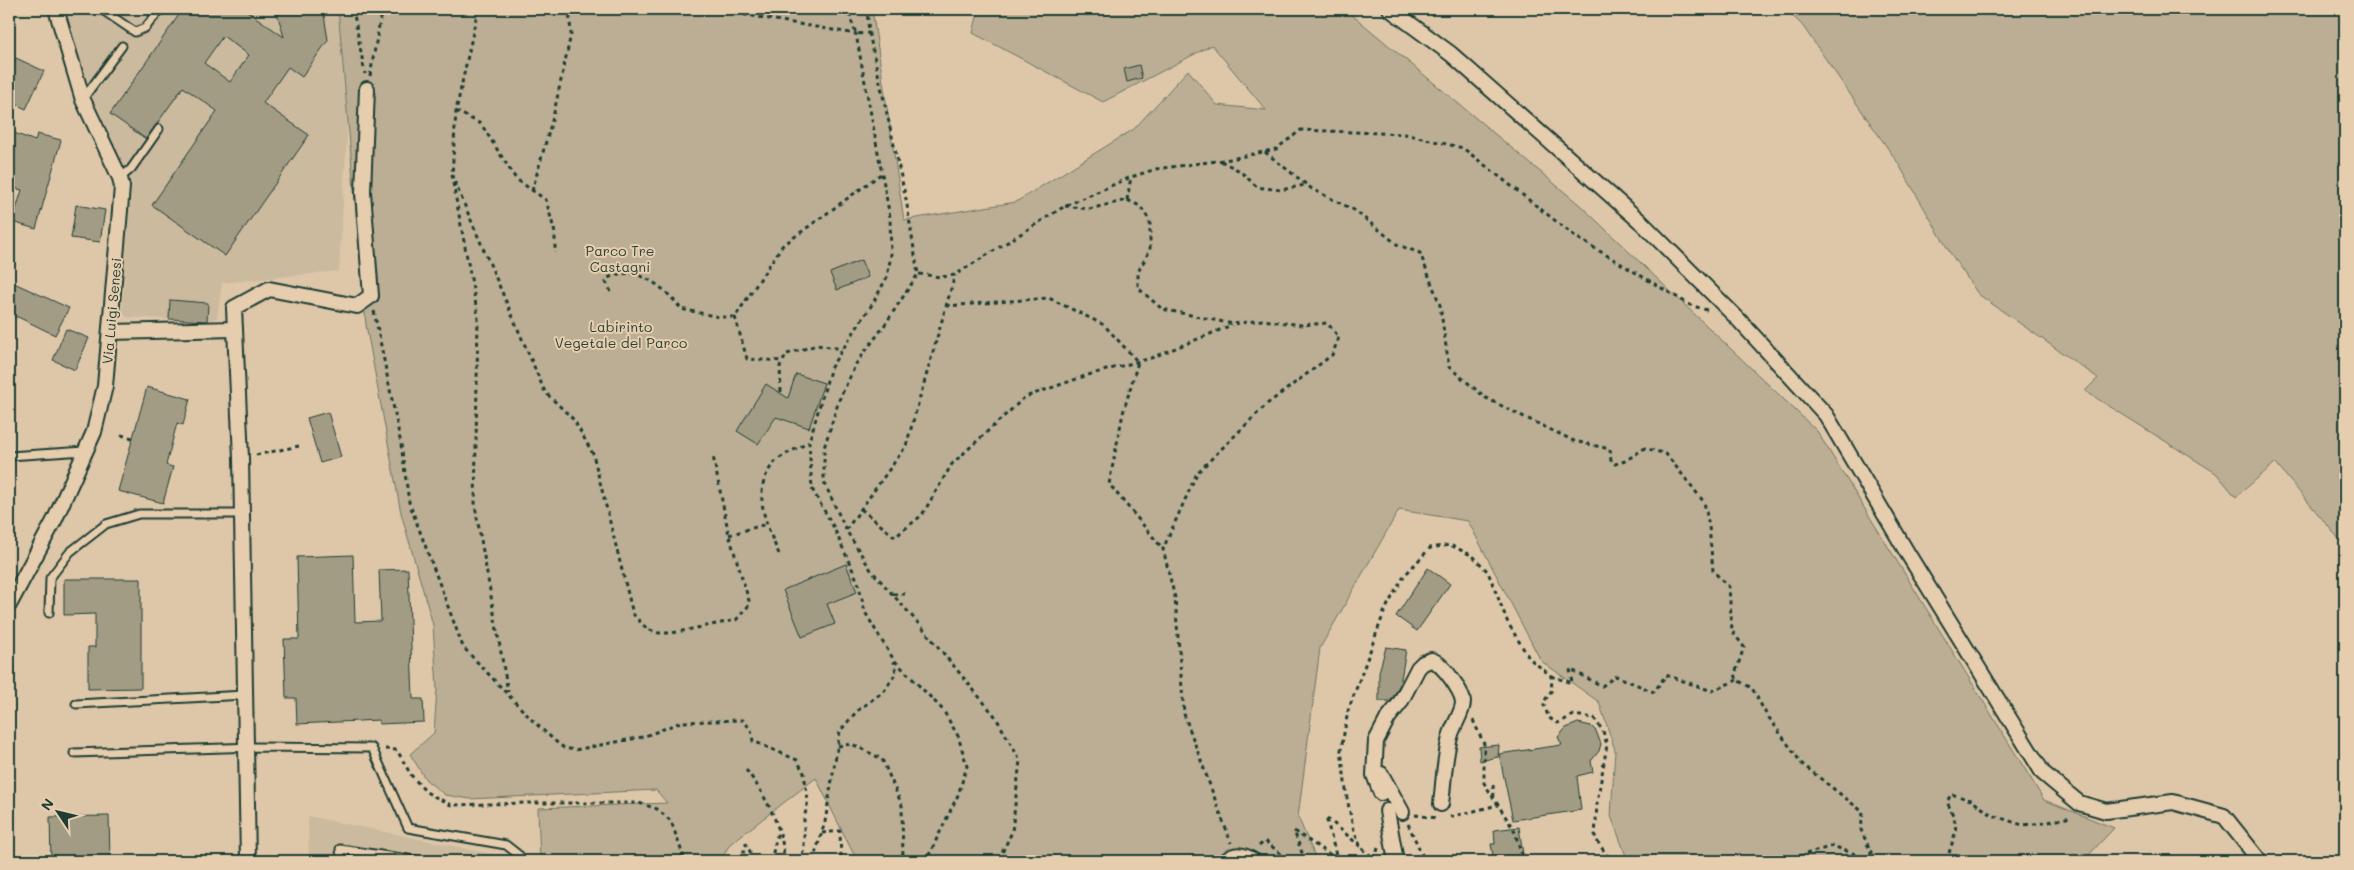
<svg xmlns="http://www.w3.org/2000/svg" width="2354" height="870" font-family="Mali,sans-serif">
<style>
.built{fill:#ccba9e}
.green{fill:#bbae94;stroke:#6d7664}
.building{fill:#a39c85;stroke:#1f3d34;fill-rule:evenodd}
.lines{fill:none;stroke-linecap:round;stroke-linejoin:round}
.service-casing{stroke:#1f3d34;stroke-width:11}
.minor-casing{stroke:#1f3d34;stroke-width:18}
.path{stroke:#1f3d34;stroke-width:3;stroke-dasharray:4 4;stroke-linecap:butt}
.service{stroke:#e6cdae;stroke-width:7}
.minor{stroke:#e6cdae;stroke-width:14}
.labels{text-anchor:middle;stroke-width:4;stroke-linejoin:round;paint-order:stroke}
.park-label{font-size:14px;fill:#274339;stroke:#e6cdae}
.street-label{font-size:14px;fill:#1f3d34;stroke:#e6cdae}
</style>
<rect width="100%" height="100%" fill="#dec7a9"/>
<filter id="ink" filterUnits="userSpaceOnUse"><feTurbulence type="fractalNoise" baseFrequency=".02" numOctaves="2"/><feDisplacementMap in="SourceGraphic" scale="10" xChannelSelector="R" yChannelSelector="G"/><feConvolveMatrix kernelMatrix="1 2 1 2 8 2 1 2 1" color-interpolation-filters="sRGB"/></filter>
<g filter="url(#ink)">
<g class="built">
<path d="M65 9H337L348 119 339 271 222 283 217 318 207 321 127 317 122 312 131 183 96 110Z"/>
<path d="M308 816 492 854 506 861H309Z"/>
</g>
<g class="green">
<path d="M338 9H872L904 220 1016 202 1134 129 1188 70 1217 105 1266 110 1212 45 1103 102 973 33 979 9H1345L1580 205 1817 431 2044 800 2114 828 2086 858 2087 861H1628L1611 816 1615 750 1599 702 1541 661 1468 521 1399 510 1320 648 1298 817 1317 861H857L816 778 730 844 720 861H540L538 808 667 803 656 790 470 799 445 795 426 780 410 754 434 733 437 689 433 625 401 513 366 325Z"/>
<path d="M1785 9H2345V546L2275 463 2236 497 2216 473 2085 391 2098 378 1978 294 1949 251 1898 163 1802 25Z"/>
</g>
<g class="building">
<path d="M183 9H244L284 37 276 9H323L328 40 302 77 288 67 263 103 309 135 225 256 152 205 217 111 183 87 146 139 110 114ZM223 36 249 55 230 82 204 63Z"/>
<path d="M16 58 44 71 26 109 9 101V73Z"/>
<path d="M1139 65 1142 78 1127 82 1124 69Z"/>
<path d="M9 131 35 141 37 134 61 140 36 229 12 222 22 190 9 187Z"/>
<path d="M76 205 105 210 100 242 71 238Z"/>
<path d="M861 260 868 277 837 290 830 273Z"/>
<path d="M14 283 69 308 55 335 18 317H9V294Z"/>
<path d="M170 300 208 303 207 321 169 319Z"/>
<path d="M66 329 89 338 75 370 53 360Z"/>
<path d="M796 374 824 383 809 428 776 417 758 444 737 431 766 384 788 398Z"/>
<path d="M147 387 190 399 183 425 177 423 166 465 173 467 163 503 118 491Z"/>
<path d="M328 412 341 457 320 463 307 418Z"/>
<path d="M353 555 355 622 381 621 379 570 408 569 413 699H423L424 722 379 724V720L297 724 296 698H286L284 639H299L297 557Z"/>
<path d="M846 564 857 592 827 604 835 624 802 637 783 590Z"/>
<path d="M1428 568 1450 584 1417 631 1396 616Z"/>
<path d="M64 579H141V688L88 689V647H95V614L64 615Z"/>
<path d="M1386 647 1406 650 1400 684 1391 701H1379V672Z"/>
<path d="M1578 723 1591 726 1596 731 1601 744 1599 751 1591 761 1593 772 1577 776 1581 810 1513 820 1499 754 1562 745 1558 737 1566 728Z"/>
<path d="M1499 745 1498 757 1480 761 1479 747Z"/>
<path d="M109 816 110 861H51L50 817Z"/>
<path d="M1519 827 1524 861H1494L1491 844H1495L1494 830Z"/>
</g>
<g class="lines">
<defs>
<g id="service">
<path d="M101 9 135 32 145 28 161 9"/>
<path d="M83 99 122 46"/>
<path d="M120 178 131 169 159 129"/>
<path d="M9 456 85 451"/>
<path d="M49 613 50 578 70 552 106 524 139 514H242"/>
<path d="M76 704 245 695"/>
<path d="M74 753 254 747 372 748 408 828 506 845 520 856V861"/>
<path d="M341 861 340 849 422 861"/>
</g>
<g id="minor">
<path d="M1390 9 1451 54 1642 223 1737 318 1826 415 1908 554 2043 773 2079 803 2106 811 2173 802 2224 816 2260 861"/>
<path d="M111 332 235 329"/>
<path d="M9 605 55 519 94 432 105 386 122 187 120 178 83 100 56 9"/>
<path d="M1381 774 1402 812"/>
<path d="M1381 793 1374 775 1376 741 1388 718 1400 703 1418 668 1423 663 1431 660C1442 662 1462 691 1463 702 1463 712 1454 724 1451 734 1444 757 1444 780 1441 804"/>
<path d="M1387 811 1396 861"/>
<path d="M248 861 241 458 234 308 269 289 357 306 371 296 363 192 367 89"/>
<path d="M1226 861C1235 852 1245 855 1254 861"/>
</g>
</defs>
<use href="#service" class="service-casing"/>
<use href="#minor" class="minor-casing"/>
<g class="path">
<path d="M353 9 365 74"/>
<path d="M478 9 456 111 452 176 545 392 574 420 593 454 633 614 647 629 659 633H672L736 620 750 604 729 535 713 456"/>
<path d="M712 9 856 34 890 217 891 255 887 277 873 303 831 367 809 442 812 489 833 526 858 582 865 612 882 641 894 660 943 710 958 736 967 766 958 795 926 861"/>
<path d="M842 9 849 14 856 34 869 33 867 9"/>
<path d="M869 33 906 199 918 274 884 326 856 364 839 400 824 448V482L846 530 871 570 925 631 995 716 1020 760 1012 832 998 861"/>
<path d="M370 76 382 9"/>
<path d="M456 111 481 124 516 179 546 200 555 233V253"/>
<path d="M1265 152 1312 189 1354 210 1398 245 1420 253 1440 305 1449 367 1486 398 1512 411 1574 441 1610 449 1611 461 1615 464 1625 461 1645 448 1666 454 1704 502 1709 526 1713 571 1729 587 1732 631 1744 647 1735 674 1737 680 1752 688 1765 712 1802 764 1863 812 1861 830 1875 861"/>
<path d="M1221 161 1240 171 1257 187 1281 190 1305 185"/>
<path d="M453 183 478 316 475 506 508 692"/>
<path d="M532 191 553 117 571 34 569 9"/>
<path d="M1127 200 1131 177"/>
<path d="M1065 206 1089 209 1127 200 1140 206 1150 221V250L1138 272V288L1162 309 1233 324 1262 320 1302 325 1327 323 1339 337 1332 355 1267 404 1197 473 1163 549 1175 598 1184 714 1231 843"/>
<path d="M919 274 941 277 955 275 1065 206 1131 177 1156 169 1231 159 1276 149 1301 130 1405 134 1463 148 1576 237 1690 305 1707 310"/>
<path d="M611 292 606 282 608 278C636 264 664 286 681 309L719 317H735L782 246 881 174"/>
<path d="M946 306 1049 298 1104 325 1138 362 1123 413 1109 484 1163 549"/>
<path d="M374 311 401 444 409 502 463 647 532 720 555 741 564 748 575 750 643 737 681 722 743 720 751 730 753 741 797 760 804 773 808 801 804 819V849L800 861"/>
<path d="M735 317 747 359 783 361"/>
<path d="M781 392 780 366 787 354 817 345 842 349"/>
<path d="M121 435 133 438"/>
<path d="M256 455 299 446"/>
<path d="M861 509 895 537 922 515 952 464 1025 397 1088 375 1151 358 1232 325"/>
<path d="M846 530 906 446 955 275"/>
<path d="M729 535 766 524"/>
<path d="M779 554C766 525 750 489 775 462 783 454 799 448 809 442"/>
<path d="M893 594H906"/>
<path d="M1551 676 1572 683 1570 669 1602 686 1616 676 1654 692 1666 675 1712 691 1737 680"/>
<path d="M1473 720 1484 744V783L1514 830 1524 861"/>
<path d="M838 746 852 744 882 759 902 805 903 861"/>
<path d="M385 749 397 750 411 775 426 792 451 805 528 803H639L657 809 671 821 685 861"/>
<path d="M746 770C764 792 785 832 784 861"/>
<path d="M1493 785 1494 798"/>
<path d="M1415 815 1436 818"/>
<path d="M1450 817 1498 805"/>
<path d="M1408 824 1425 861"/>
<path d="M822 833 840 831 841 861"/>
<path d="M1259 846 1265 841 1290 861"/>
<path d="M1378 848 1375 859 1361 848 1353 827 1347 798 1341 750 1348 711 1385 610 1404 576 1430 548 1450 545 1473 556 1488 572 1508 623 1529 658 1551 676 1552 690 1543 703 1549 718 1558 723 1574 715 1594 718 1603 731 1607 745 1597 803 1595 838 1611 861"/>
<path d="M741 861 746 844 755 861"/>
<path d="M771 861 778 831"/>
<path d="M813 861 825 822 840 731 857 711 884 691 896 673 894 661"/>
<path d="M1305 861 1294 831 1337 859 1326 817 1361 847"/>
<path d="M1792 861 1799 856 1833 846 1874 861"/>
<path d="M1947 861C1954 831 1962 832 1947 802L1951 794 1971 800 1992 815 2022 825 2044 823 2071 817"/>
</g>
<use href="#service" class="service"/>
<use href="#minor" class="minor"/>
</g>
</g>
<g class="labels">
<g class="park-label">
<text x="620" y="256">Parco Tre<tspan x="620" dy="16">Castagni</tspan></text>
<text x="621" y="332">Labirinto<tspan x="621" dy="16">Vegetale del Parco</tspan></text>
</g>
<g class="street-label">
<text transform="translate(112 311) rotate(-85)" y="5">Via Luigi Senesi</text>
</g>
</g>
<rect width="2354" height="870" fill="none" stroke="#e6cdae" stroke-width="30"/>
<rect x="15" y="15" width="2324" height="840" fill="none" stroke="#1f3d34" stroke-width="2" filter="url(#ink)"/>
<g transform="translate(58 812) rotate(305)" stroke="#e6cdae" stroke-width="4" paint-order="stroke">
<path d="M0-4L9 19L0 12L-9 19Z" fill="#1f3d34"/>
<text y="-8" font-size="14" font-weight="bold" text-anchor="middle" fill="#1f3d34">N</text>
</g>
</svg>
